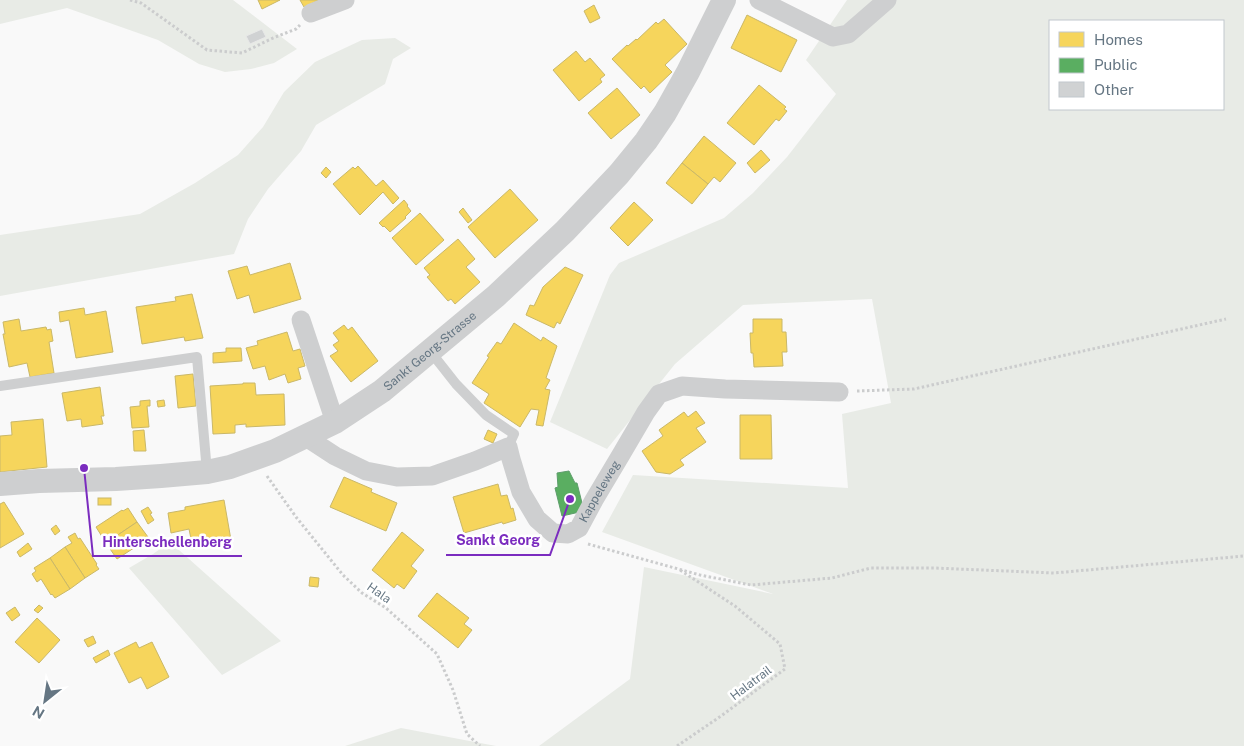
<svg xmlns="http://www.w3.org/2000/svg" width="1244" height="746" font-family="'Public Sans',sans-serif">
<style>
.green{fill:#e8ebe6;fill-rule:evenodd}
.homes{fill:#f6d55c;stroke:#cab868}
.public{fill:#5aae61;stroke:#5d9d6b}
.building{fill:#d0d2d3;stroke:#e8e8e8}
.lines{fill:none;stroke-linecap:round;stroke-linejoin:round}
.path{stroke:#cbcccd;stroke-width:3;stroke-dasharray:2.5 2.5;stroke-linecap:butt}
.service{stroke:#cecfd0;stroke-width:10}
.minor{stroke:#cecfd0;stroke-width:19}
.tertiary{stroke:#cecfd0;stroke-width:24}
.labels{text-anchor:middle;stroke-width:5;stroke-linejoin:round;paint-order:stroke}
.street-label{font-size:12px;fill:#657683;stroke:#fff}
.leader{fill:none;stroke:#7b2cbf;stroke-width:2}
.callout-dot{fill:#7b2cbf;stroke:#fff;stroke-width:2}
.callout-label{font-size:14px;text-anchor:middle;font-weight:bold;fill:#7b2cbf;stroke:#fff;stroke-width:5;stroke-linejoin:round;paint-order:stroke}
</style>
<rect width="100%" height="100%" fill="#f9f9f9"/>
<g class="green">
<path d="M0 0H233L297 49 274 63 251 69 225 72 199 64 158 40 67 8 0 24Z"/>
<path d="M847 0H1244V746H539L630 679 644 567 773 594 602 532 633 475 848 488 842 414 891 403 872 299 743 305 675 364 607 449 550 422 610 275 619 263 724 218 753 193 787 157 836 94 806 60ZM1050 21H1223V109H1050Z"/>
<path d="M395 38 411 48 393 59 385 84 316 125 301 151 268 189 248 219 234 254 0 296V235L140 214 195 183 238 155 263 127 284 92 315 62 362 40Z"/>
<path d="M170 542 281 641 222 675 129 568 153 554Z"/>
<path d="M401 728 496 746H345Z"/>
</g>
<g class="homes">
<path d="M258 0H280L262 9Z"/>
<path d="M300 0H319L304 7Z"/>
<path d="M594 5 600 18 590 23 584 11Z"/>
<path d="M747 15 797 40 781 72 731 48Z"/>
<path d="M664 19 687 44 665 65 672 72 650 93 644 86 641 89 612 59 627 45 628 46 636 39 637 40 656 22 658 24Z"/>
<path d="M576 51 585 62 590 58 605 75 600 79 602 82 579 101 553 70Z"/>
<path d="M759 85 786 107 784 109 787 111 779 121 776 119 754 145 727 123Z"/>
<path d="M617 88 640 115 611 139 588 113Z"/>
<path d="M704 136 736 163 720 182 714 177 708 184 682 163Z"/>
<path d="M761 150 770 160 755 173 747 163Z"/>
<path d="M682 163 708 184 692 204 666 183Z"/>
<path d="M358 166 376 186 383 180 399 198 393 204 383 192 360 215 333 184 353 167 355 169Z"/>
<path d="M326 167 331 172 326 178 321 173Z"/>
<path d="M510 189 538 220 495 258 468 227Z"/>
<path d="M404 200 408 205 407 206 411 211 405 217 406 218 390 232 384 226 383 227 379 223Z"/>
<path d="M634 202 653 220 628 246 610 228Z"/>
<path d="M463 208 472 220 468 223 459 212Z"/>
<path d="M420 213 444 240 416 265 392 238Z"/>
<path d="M458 239 475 259 466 267 480 282 455 304 451 299 448 301 427 277 430 275 424 268Z"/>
<path d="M290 263 301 299 254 313 249 295 237 299 228 271 247 266 250 275Z"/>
<path d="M565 267 583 275 560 324 557 322 554 328 526 315 530 305 534 306 543 287Z"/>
<path d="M192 294 203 338 185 341 184 337 142 344 136 307 176 301 175 297Z"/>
<path d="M84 308 85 315 106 311 113 352 76 358 69 320 60 322 59 312Z"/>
<path d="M19 319 21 331 46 327 47 330 51 329 53 341 49 342 54 373 30 377 27 363 9 367 3 334H5L3 322Z"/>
<path d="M753 319H782V332H786L787 352H782L783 366 754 367 753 353H751L750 333H753Z"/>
<path d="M514 323 541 341 543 337 557 346 546 378 550 380 545 389 550 390 543 426 536 425 539 410 531 409 520 427 484 403 489 394 472 383 489 357 487 356 497 342 501 344Z"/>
<path d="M344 325 348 330 352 327 378 361 351 382 330 356 338 351 333 345 339 341 333 333Z"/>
<path d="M287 332 293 351 300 349 305 366 298 368 301 379 288 383 285 374 269 380 265 366 253 369 246 348 258 345 257 341Z"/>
<path d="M226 348H241L242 361 213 363V353L226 352Z"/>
<path d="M193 374 196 406 178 408 175 376Z"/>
<path d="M243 383H255L256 395 284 394 285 425 246 427V424L235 425V433L213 434 210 386 243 384Z"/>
<path d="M100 387 104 416H101L103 424 82 427 81 419 67 421 62 393Z"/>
<path d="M150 400V406H147L149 427 132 428 130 407 140 406V401Z"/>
<path d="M164 400 165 406 158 407 157 401Z"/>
<path d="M696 411 705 423 696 428 706 442 680 460 684 465 670 474 656 472 642 451 663 436 659 430 684 412 688 417Z"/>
<path d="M740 415H771L772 459H740Z"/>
<path d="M43 419 47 467 0 472V436L12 435 11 422Z"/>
<path d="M144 430 146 451H134L133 431Z"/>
<path d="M488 430 497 434 493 443 484 439Z"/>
<path d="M344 477 372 489 371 492 397 503 386 531 330 507Z"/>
<path d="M498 484 501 496 507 495 511 509 513 508 516 520 503 524 502 522 464 533 453 497Z"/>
<rect x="98" y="498" width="13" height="7"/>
<path d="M224 500 231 540 220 542V544L193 549 189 529 171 533 168 513 185 510V507Z"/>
<path d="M4 502 24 534 0 548V504Z"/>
<path d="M148 507 152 513 150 514 154 520 148 524 141 511Z"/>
<path d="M128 508 137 522 106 543 96 527 122 510 123 511Z"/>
<path d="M137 522 148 537 142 540 143 542 117 559 106 543Z"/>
<path d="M56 525 60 531 55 535 51 529Z"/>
<path d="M402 532 424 550 411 566 417 571 404 589 397 584 394 588 372 570Z"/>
<path d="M75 533 78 539 80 538 97 564 96 565 99 569 85 578 65 547 72 543 68 537Z"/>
<path d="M28 543 32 549 20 557 17 552Z"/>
<path d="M65 547 85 578 70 589 50 558Z"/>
<path d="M50 558 70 589 55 598 52 594 51 595 41 579 37 582 32 574 36 571 34 568Z"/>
<path d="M310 577 319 578 318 587 309 586Z"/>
<path d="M437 593 469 618 464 624 472 630 458 648 418 616Z"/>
<path d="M39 605 43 608 38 613 34 610Z"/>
<path d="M15 607 20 615 12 621 6 613Z"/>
<path d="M37 618 60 640 39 663 15 642Z"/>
<path d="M93 636 96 643 88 647 84 640Z"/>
<path d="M136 642 139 648 152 642 169 677 147 689 141 677 129 683 114 653Z"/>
<path d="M108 650 110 655 96 663 93 658Z"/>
</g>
<path class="public" d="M569 471 575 483H577L584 511 562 516 555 488 558 487 557 473Z"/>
<path class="building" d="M262 29 266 37 250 44 246 36Z"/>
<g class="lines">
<g class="path">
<path d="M130 0 141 3 207 50 242 53 273 38 296 29 300 25"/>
<path d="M857 391 914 389 1226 319"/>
<path d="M267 476 296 517 343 575 362 593 386 608 437 654 453 690 467 734 480 746"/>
<path d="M588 544 700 575 751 585 832 578 871 568H934L1054 573 1244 556"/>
<path d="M677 746 721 716 785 669 780 644 735 606 680 570"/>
</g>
<g class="service">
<path d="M430 351 456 384 486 415 514 434 508 447"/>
<path d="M0 386 197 357 207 472"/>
</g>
<g class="minor">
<path d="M759 0 833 37 848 34 887 0"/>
<path d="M311 13 345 0"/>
<path d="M301 320 335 422"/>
<path id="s1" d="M306 437 335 456 366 471 397 477 432 476 475 461 508 447 511 459 521 492 537 519 553 533 568 534 579 528 594 500 622 453 646 412 659 394 682 386 725 389 839 392"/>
</g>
<path class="tertiary" id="s2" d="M0 484 39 481 116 479 161 476 207 472 230 467 275 451 335 422 382 391 496 296 565 231 619 174 646 141 665 113 688 72 724 0"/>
</g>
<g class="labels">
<g class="street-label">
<text dy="4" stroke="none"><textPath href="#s2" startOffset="464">Sankt Georg-Strasse</textPath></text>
<text dy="4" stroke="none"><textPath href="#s1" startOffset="386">Kappeleweg</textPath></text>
<text transform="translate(379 593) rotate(35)" y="4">Hala</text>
<text transform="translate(751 683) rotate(-37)" y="4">Halatrail</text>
</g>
</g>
<path class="leader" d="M570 499L550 555H446M84 468L93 556H242"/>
<g class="callout-dot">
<circle cx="570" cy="499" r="5"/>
<circle cx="84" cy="468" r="5"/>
</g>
<g class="callout-label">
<text x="498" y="545">Sankt Georg</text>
<text x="167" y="547">Hinterschellenberg</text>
</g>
<rect x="1049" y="20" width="175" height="90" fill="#ffffff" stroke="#c1c8cd"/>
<rect x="1059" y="32" width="25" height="15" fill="#f6d55c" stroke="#c1c8cd"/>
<text x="1094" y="45" font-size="15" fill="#657683">Homes</text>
<rect x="1059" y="58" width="25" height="15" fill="#5aae61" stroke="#c1c8cd"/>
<text x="1094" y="70" font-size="15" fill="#657683">Public</text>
<rect x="1059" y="82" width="25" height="15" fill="#d0d2d3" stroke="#c1c8cd"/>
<text x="1094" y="95" font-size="15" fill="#657683">Other</text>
<g transform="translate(45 701) rotate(210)" stroke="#ffffff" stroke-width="4" paint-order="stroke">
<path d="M0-4L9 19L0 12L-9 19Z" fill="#657683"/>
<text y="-8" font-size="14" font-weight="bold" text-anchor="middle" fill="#657683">N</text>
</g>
</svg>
